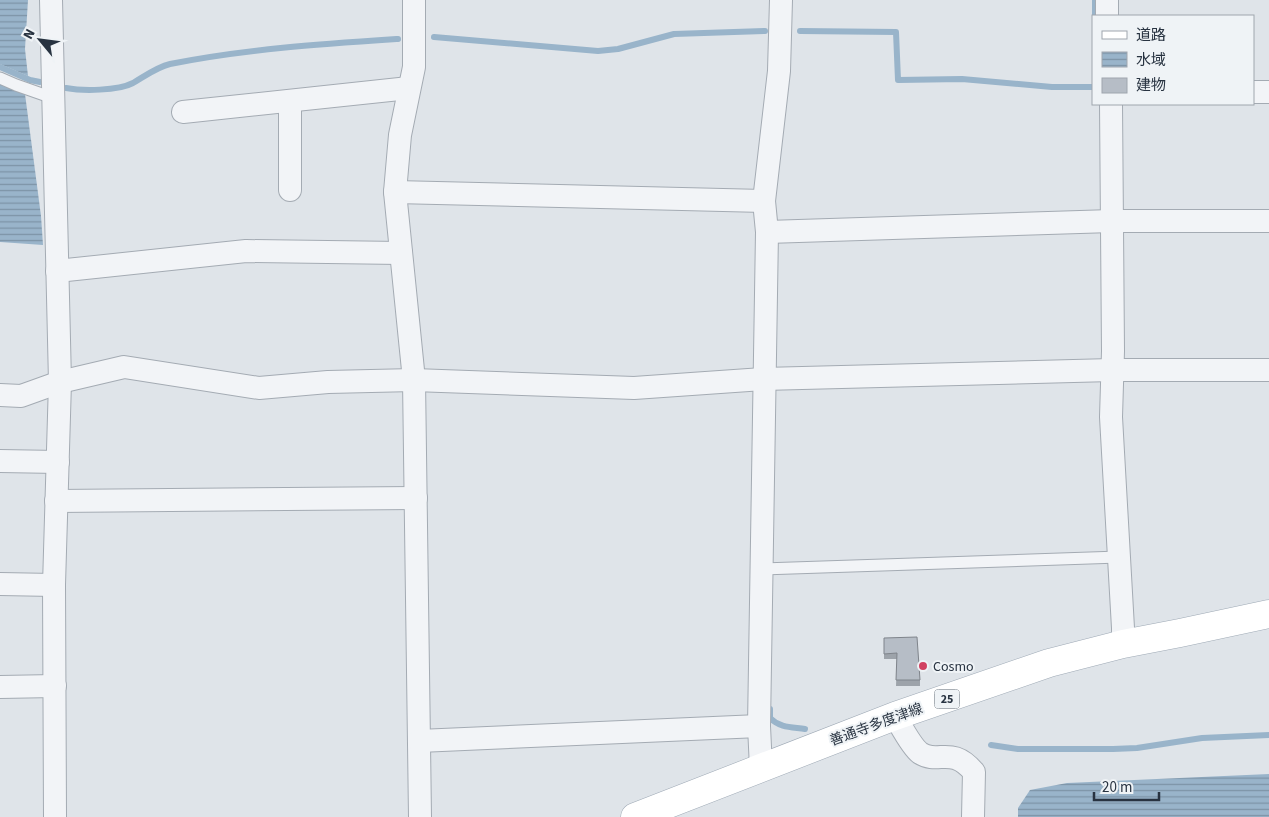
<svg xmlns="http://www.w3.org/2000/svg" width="1269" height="817" font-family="'Source Sans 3','Noto Sans JP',sans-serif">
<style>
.water{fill:url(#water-rules)}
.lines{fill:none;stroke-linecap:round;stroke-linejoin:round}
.stream{stroke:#99b4ca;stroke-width:6}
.lane-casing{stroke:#a4abb3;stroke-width:13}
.street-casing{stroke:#a4abb3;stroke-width:24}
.primary-casing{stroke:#9ea9b5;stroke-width:29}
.lane{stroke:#f2f4f7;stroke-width:11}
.street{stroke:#f2f4f7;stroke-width:22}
.primary{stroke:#fff;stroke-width:28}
.wall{fill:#9da3aa}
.building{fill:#b6bdc6;stroke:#7f848b}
.poi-dot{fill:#d14161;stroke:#eff3f6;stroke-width:2}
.labels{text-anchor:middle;stroke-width:4;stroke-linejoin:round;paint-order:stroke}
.shield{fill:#eff3f6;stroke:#646d77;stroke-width:1}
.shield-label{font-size:12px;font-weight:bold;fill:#283341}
.poi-label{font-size:14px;fill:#283341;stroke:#eff3f6;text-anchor:start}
.street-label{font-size:14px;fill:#283341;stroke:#eff3f6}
</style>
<defs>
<pattern id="water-rules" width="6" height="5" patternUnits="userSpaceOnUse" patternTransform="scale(1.25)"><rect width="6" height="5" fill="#99b4ca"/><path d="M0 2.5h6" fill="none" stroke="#7d93a6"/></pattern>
</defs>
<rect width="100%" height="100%" fill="#dfe4e9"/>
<g class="water">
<path d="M0 0H28L25 49 28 76 0 64Z"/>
<path d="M0 84 25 94 41 216 43 245 0 242Z"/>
<path d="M1269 774V817H1018V808L1030 790 1067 783Z"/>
</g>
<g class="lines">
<g class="stream">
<path d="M1095 16V0"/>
<path d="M800 31 896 32 898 80 962 79 1052 87H1093"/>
<path d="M434 37 598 51 618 49 674 34 765 31"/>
<path d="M0 67 30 80 40 82"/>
<path d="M66 88C82 91 118 91 133 83 145 76 157 67 170 64 245 49 322 44 398 39"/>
<path d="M770 709V718C780 728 792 727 805 729"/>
<path d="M991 745 1018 749H1113L1137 748 1202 738 1269 735"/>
</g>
<defs>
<g id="lane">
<path d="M0 78 16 85 53 98"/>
<path d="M761 569 1119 557"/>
</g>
<g id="street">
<path d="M51 0 60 382 54 585 55 817"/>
<path d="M414 0V67L400 135 395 192 414 380 420 817"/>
<path d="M1107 16V0"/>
<path d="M1253 92H1269"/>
<path d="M290 101V190"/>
<path d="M1111 104 1113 351 1111 417 1123 628V644"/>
<path d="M183 112 409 88"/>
<path d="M395 192 764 201"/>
<path d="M767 232 1112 221H1269"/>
<path d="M57 271 246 251 401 253"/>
<path d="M0 395 21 396 60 382 124 367 259 388 328 382 414 380 634 388 763 379 1112 370H1269"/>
<path d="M0 461 58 462"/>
<path d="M56 501 416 498"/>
<path d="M0 584 54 585"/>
<path d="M0 687 55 686"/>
<path d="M895 716C901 726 911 746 920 753 939 765 951 745 974 772L973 817"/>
<path d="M419 741 759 726"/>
<path d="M761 768 759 726 767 232 764 201 779 71 781 0"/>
</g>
<path id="primary" d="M635 817 895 716 1049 663 1123 644 1180 633 1269 614"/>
</defs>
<use href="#lane" class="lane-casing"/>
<use href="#street" class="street-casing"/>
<use href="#primary" class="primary-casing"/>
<use href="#lane" class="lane"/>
<use href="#street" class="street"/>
<use href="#primary" class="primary"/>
</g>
<path class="wall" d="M884 638 920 680V686H896L897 659H884Z"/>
<path class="building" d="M917 637 920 680H896L897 653 884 654V638Z"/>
<circle class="poi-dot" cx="923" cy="666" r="5"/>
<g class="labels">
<rect class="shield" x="934.5" y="689.5" width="25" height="19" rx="4"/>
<g class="shield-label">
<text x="947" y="703">25</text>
</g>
<g class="poi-label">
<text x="933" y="671">Cosmo</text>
</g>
<g class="street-label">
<text transform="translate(876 724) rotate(-20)" y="5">善通寺多度津線</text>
</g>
</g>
<rect x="1092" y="15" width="162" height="90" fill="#eff3f6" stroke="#9fa6ae"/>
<rect x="1102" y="31" width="25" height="8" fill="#ffffff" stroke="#9fa6ae"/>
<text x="1136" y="40" font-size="15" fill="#283341">道路</text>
<rect x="1102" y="52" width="25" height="15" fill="url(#water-rules)" stroke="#9fa6ae"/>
<text x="1136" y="65" font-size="15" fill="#283341">水域</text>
<rect x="1102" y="78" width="25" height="15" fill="#b6bdc6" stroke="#9fa6ae"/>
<text x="1136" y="90" font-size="15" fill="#283341">建物</text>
<g transform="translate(40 40) rotate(299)" stroke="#eff3f6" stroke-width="4" paint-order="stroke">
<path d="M0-4L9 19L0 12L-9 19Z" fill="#283341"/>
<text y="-8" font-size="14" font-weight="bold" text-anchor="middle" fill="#283341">N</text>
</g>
<path d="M1094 792v8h65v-8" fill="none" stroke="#283341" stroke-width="2.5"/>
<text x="1102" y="792" font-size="15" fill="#283341" stroke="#eff3f6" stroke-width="4" paint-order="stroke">20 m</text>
</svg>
